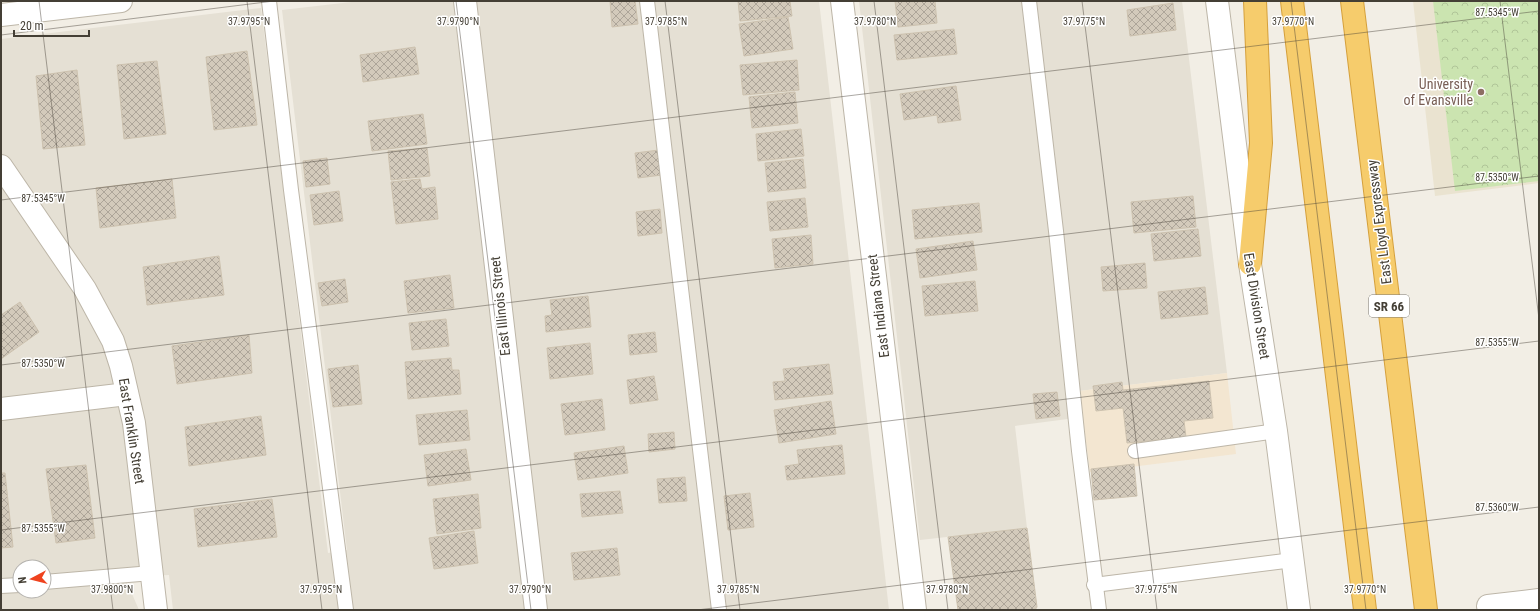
<svg xmlns="http://www.w3.org/2000/svg" width="1540" height="611" font-family="'Roboto Condensed',sans-serif">
<style>
.residential{fill:#e5e0d4;fill-rule:evenodd}
.commercial{fill:#f3e6d1}
.education{fill:#eae3d0}
.park{fill:url(#park-crowns)}
.building{fill:url(#building-cross-hatch);stroke:#cdc2af}
.lines{fill:none;stroke-linecap:round;stroke-linejoin:round}
.service-casing{stroke:#bdb6a8;stroke-width:16}
.minor-casing{stroke:#bdb6a8;stroke-width:24}
.tertiary-casing{stroke:#bdb6a8;stroke-width:24}
.motorway-casing{stroke:#d5a03c;stroke-width:24}
.service{stroke:#fff;stroke-width:14}
.minor{stroke:#fff;stroke-width:22}
.tertiary{stroke:#fff;stroke-width:22}
.motorway{stroke:#f6cc6c;stroke-width:22}
.ticks{fill:none;stroke:#443f35;stroke-width:1;stroke-opacity:0.45}
.education-dot{fill:#8d6e63;stroke:#fff;stroke-width:1.5}
.labels{text-anchor:middle;stroke-width:3;stroke-linejoin:round;paint-order:stroke}
.shield{fill:#fff;stroke:#7c7972;stroke-width:1}
.shield-label{font-size:13px;font-weight:bold;fill:#443f35}
.education-label{font-size:14px;fill:#785e54;stroke:#fff;text-anchor:end}
.street-label{font-size:14px;fill:#443f35;stroke:#fff}
.ticks-label{font-size:10px;text-anchor:middle;fill:#443f35;stroke:#fff;stroke-width:3;stroke-linejoin:round;paint-order:stroke}
</style>
<defs>
<pattern id="park-crowns" width="20" height="18" patternUnits="userSpaceOnUse"><rect width="20" height="18" fill="#cbe4b0"/><path d="M2 6a3 3 0 1 1 6 0M12 15a3 3 0 1 1 6 0" fill="none" stroke="#b0c598"/></pattern>
<pattern id="building-cross-hatch" width="8" height="8" patternUnits="userSpaceOnUse"><rect width="8" height="8" fill="#d3cabb"/><path d="M0 0l8 8M0 8l8-8" fill="none" stroke="#ada599"/></pattern>
</defs>
<rect width="100%" height="100%" fill="#f2eee5"/>
<g class="residential">
<path d="M360 1H819L889 610H173L169 575 114 578 126 580 139 610H1V39L261 8 328 553 347 550 282 10ZM20 567H44V591H20Z"/>
<path d="M859 1H1182L1227 373 1079 391 1083 417 1015 426 1027 528 920 540Z"/>
</g>
<path class="commercial" d="M1227 373 1236 454 1090 472 1079 391Z"/>
<path class="education" d="M1413 1H1539V183L1435 196Z"/>
<path class="park" d="M1433 1H1539V181L1455 191Z"/>
<g class="building">
<path d="M610 1H635L638 24 612 27Z"/>
<path d="M738 1H790L792 16 740 21Z"/>
<path d="M895 1H935L937 23 898 27Z"/>
<path d="M1173 3 1176 30 1130 36 1127 10Z"/>
<path d="M788 17 793 49 744 56 739 24Z"/>
<path d="M954 29 957 54 897 60 894 35Z"/>
<path d="M415 47 419 74 363 82 360 55Z"/>
<path d="M247 51 257 125 214 130 206 57Z"/>
<path d="M797 60 799 90 743 95 740 65Z"/>
<path d="M157 61 166 134 124 139 117 65Z"/>
<path d="M77 70 85 145 43 149 36 76Z"/>
<path d="M956 86 961 120 938 123 937 115 904 120 900 94Z"/>
<path d="M795 92 798 123 752 128 749 97Z"/>
<path d="M423 114 427 144 372 151 368 121Z"/>
<path d="M801 129 804 156 758 161 756 134Z"/>
<path d="M427 148 430 176 391 180 388 151Z"/>
<path d="M659 150 662 175 638 178 635 153Z"/>
<path d="M327 158 330 184 306 187 303 161Z"/>
<path d="M803 159 806 188 768 192 765 163Z"/>
<path d="M172 179 176 218 100 228 96 188Z"/>
<path d="M420 179 422 189 435 187 438 219 396 224 391 182Z"/>
<path d="M339 191 343 221 314 225 310 195Z"/>
<path d="M1193 196 1196 227 1134 233 1131 202Z"/>
<path d="M805 198 808 227 770 231 767 202Z"/>
<path d="M979 203 982 232 915 239 912 210Z"/>
<path d="M660 209 662 233 638 236 636 212Z"/>
<path d="M1198 229 1201 256 1154 261 1151 234Z"/>
<path d="M811 235 813 264 775 268 772 239Z"/>
<path d="M973 241 977 270 920 278 916 249Z"/>
<path d="M219 256 224 295 147 305 143 267Z"/>
<path d="M1145 263 1147 288 1103 291 1101 267Z"/>
<path d="M450 275 454 308 408 313 404 281Z"/>
<path d="M345 279 348 302 322 306 318 283Z"/>
<path d="M975 281 978 311 925 316 922 286Z"/>
<path d="M1205 287 1208 314 1161 319 1158 292Z"/>
<path d="M588 296 591 327 546 332 545 316 552 315 550 300Z"/>
<path d="M20 302 39 332 1 359V315Z"/>
<path d="M446 319 449 346 412 350 409 323Z"/>
<path d="M655 332 657 352 630 355 628 335Z"/>
<path d="M249 335 252 373 177 384 172 346Z"/>
<path d="M590 343 593 374 550 379 547 348Z"/>
<path d="M451 358 452 370H459L461 394 408 399 405 362Z"/>
<path d="M829 364 833 394 775 400 773 382 785 381 783 369Z"/>
<path d="M358 365 362 404 333 407 328 369Z"/>
<path d="M654 376 658 400 630 404 627 380Z"/>
<path d="M1209 381 1213 418 1184 421 1186 437 1127 443 1123 408 1096 411 1093 386 1122 382 1123 390Z"/>
<path d="M1057 392 1060 416 1036 419 1033 394Z"/>
<path d="M602 399 605 430 565 435 561 404Z"/>
<path d="M831 401 836 434 779 443 774 410Z"/>
<path d="M467 410 470 440 419 445 416 415Z"/>
<path d="M261 416 266 455 189 466 185 427Z"/>
<path d="M674 432 675 449 649 452 648 434Z"/>
<path d="M842 445 845 474 787 480 785 466 799 464 797 450Z"/>
<path d="M624 446 628 473 578 480 574 453Z"/>
<path d="M466 449 471 480 428 486 424 455Z"/>
<path d="M1134 464 1137 496 1094 500 1091 469Z"/>
<path d="M86 465 95 538 56 543 46 469Z"/>
<path d="M1 473H5L13 547 1 548Z"/>
<path d="M685 477 687 501 659 503 657 479Z"/>
<path d="M620 491 623 513 582 517 580 494Z"/>
<path d="M750 493 754 527 728 530 724 496Z"/>
<path d="M478 494 481 528 437 534 433 499Z"/>
<path d="M272 499 277 537 198 547 194 509Z"/>
<path d="M1027 528 1037 607 1035 610H958L948 537Z"/>
<path d="M474 531 478 563 434 569 429 538Z"/>
<path d="M617 548 620 575 574 580 571 553Z"/>
</g>
<g class="lines">
<defs>
<g id="service">
<path d="M269 1 291 190 346 610"/>
<path d="M647 1 719 610"/>
<path d="M1029 1 1056 231 1079 451 1099 610"/>
<path d="M1135 451 1276 431"/>
<path d="M44 582 152 573"/>
<path d="M1094 585 1293 560"/>
<path d="M1 586 20 585"/>
</g>
<g id="minor">
<path d="M465 1 536 610"/>
<path d="M842 1 915 610"/>
<path d="M1 15 121 1"/>
<path d="M1 409 127 394"/>
<path d="M1488 606 1539 600"/>
</g>
<g id="tertiary">
<path d="M1217 1 1250 264 1276 431 1299 610"/>
<path d="M1 166 85 289 113 341 121 366 134 423 156 610"/>
</g>
<g id="motorway">
<path d="M1292 1 1365 610"/>
<path d="M1352 1 1426 610"/>
<path d="M1250 264 1261 143 1255 1"/>
</g>
</defs>
<use href="#service" class="service-casing"/>
<use href="#minor" class="minor-casing"/>
<use href="#tertiary" class="tertiary-casing"/>
<use href="#motorway" class="motorway-casing"/>
<use href="#service" class="service"/>
<use href="#minor" class="minor"/>
<use href="#tertiary" class="tertiary"/>
<use href="#motorway" class="motorway"/>
</g>
<path class="ticks" d="M39 1 113 610M247 1 322 610M456 1 531 610M665 1 740 610M874 1 948 610M1082 1 1157 610M1291 1 1366 610M1500 1 1539 319M1 35 274 1M1 200 1539 11M1 365 1539 176M1 530 1539 341M697 610 1539 507"/>
<circle class="education-dot" cx="1481" cy="92" r="4"/>
<g class="labels">
<rect class="shield" x="1369" y="295" width="40" height="22" rx="3"/>
<g class="shield-label">
<text x="1389" y="311">SR 66</text>
</g>
<g class="education-label">
<text x="1473" y="89">University<tspan x="1473" dy="16">of Evansville</tspan></text>
</g>
<g class="street-label">
<text transform="translate(1379 222) rotate(-97)" y="5">East Lloyd Expressway</text>
<text transform="translate(500 306) rotate(-96)" y="5">East Illinois Street</text>
<text transform="translate(878 306) rotate(-97)" y="5">East Indiana Street</text>
<text transform="translate(1257 306) rotate(81)" y="5">East Division Street</text>
<text transform="translate(132 431) rotate(81)" y="5">East Franklin Street</text>
</g>
</g>
<g class="ticks-label">
<text x="1497" y="16">87.5345°W</text>
<text x="249" y="25">37.9795°N</text>
<text x="458" y="25">37.9790°N</text>
<text x="666" y="25">37.9785°N</text>
<text x="875" y="25">37.9780°N</text>
<text x="1084" y="25">37.9775°N</text>
<text x="1293" y="25">37.9770°N</text>
<text x="1497" y="181">87.5350°W</text>
<text x="43" y="202">87.5345°W</text>
<text x="1497" y="346">87.5355°W</text>
<text x="43" y="367">87.5350°W</text>
<text x="1497" y="511">87.5360°W</text>
<text x="43" y="532">87.5355°W</text>
<text x="112" y="593">37.9800°N</text>
<text x="321" y="593">37.9795°N</text>
<text x="530" y="593">37.9790°N</text>
<text x="738" y="593">37.9785°N</text>
<text x="947" y="593">37.9780°N</text>
<text x="1156" y="593">37.9775°N</text>
<text x="1365" y="593">37.9770°N</text>
</g>
<rect width="1540" height="611" fill="none" stroke="#443f35" stroke-width="4"/>
<g transform="translate(32 579) rotate(263)"><circle r="19" fill="#ffffff" stroke="#b4b2ae"/>
<path d="M0-3L7 15L0 10L-7 15Z" fill="#ef431f"/>
<text y="-6" font-size="11" font-weight="bold" text-anchor="middle" fill="#443f35">N</text>
</g>
<path d="M14 30v6h75v-6" fill="none" stroke="#443f35" stroke-width="2"/>
<text x="20" y="30" font-size="12" fill="#443f35" stroke="#ffffff" stroke-width="3" paint-order="stroke">20 m</text>
</svg>
